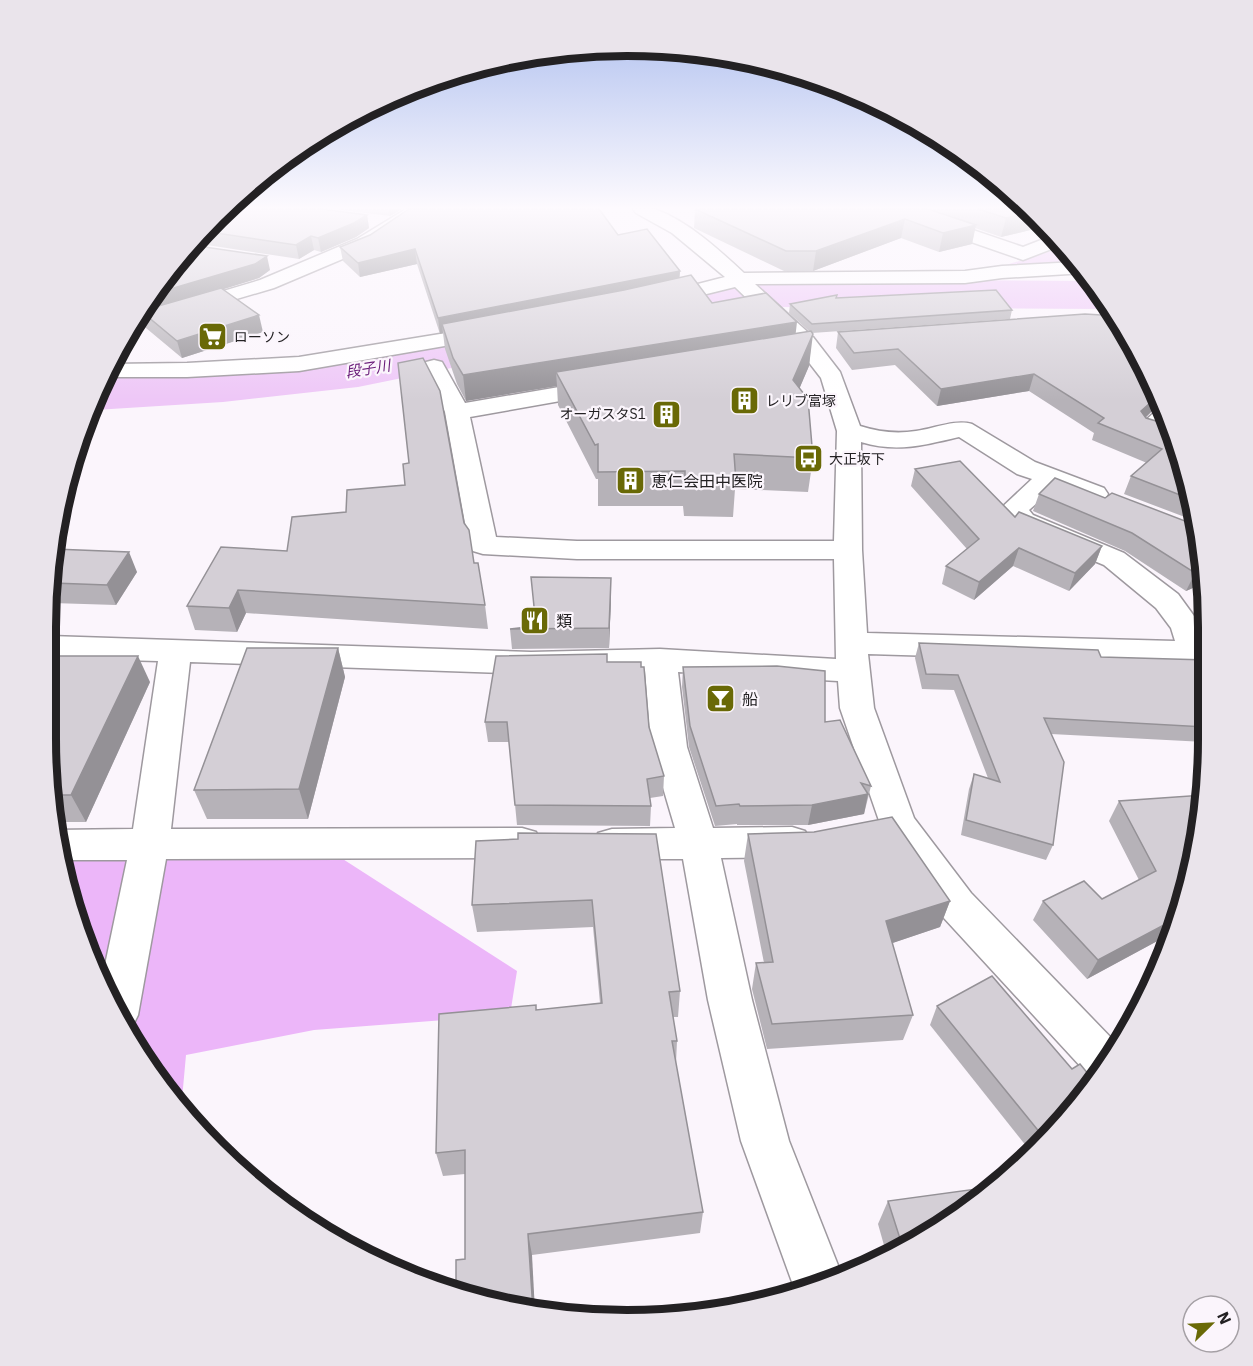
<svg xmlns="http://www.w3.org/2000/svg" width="1253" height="1366" font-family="'IBM Plex Sans','Noto Sans JP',sans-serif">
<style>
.green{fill:#ecb6f9}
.water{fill:#eec7f7}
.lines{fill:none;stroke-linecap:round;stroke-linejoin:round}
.river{fill:#eec7f7;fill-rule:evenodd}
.minor-casing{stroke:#9e999f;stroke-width:3}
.minor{fill:#fff;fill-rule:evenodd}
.wall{fill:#b6b2b8}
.shaded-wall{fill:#949196}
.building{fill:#d4cfd6;stroke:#949196;stroke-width:1.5}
.labels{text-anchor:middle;stroke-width:4.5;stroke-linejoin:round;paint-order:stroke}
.far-poi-label{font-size:14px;fill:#232123;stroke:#fbf5fc;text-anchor:start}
.far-water-label{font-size:15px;font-style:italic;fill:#681a78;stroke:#fbf5fc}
.poi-label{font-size:16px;fill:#232123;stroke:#fbf5fc;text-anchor:start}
.rim{fill:none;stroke:#232123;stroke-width:8}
</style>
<rect width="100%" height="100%" fill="#fbf5fc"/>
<path class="green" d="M335 854 517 971 510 1015 314 1030 186 1055 181 1110 165 1093 105 996 57 857Z"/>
<path class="water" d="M1064 247 1076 262 1016 267 1006 265Z"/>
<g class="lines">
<g class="river">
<path d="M777 279 1092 281 1112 306 1103 309 777 307 669 327 652 323 646 313 652 303Z"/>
<path d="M547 321 564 325 571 335 564 345 358 387 223 402 95 410 88 408 103 378 223 370 358 357Z"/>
</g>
<defs>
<g id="minor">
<path d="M237 209H258L199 248 188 249 205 228Z"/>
<path d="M406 209H427L371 247 274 288 128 331 136 317 260 280 357 239Z"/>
<path d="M633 209C640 209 650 207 657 210 689 222 719 250 744 273L965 271 1002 266 1076 262 1085 273 1002 278 965 283 755 284 813 337 840 372 860 426C879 432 896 434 916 431 934 429 954 419 972 424L1035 462 1104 488 1108 494 1104 500 1095 502 1054 488 1029 510 1033 515 1124 553 1178 594 1202 627 1208 642 1207 664 868 654 874 708 914 818 971 893 1119 1046 1094 1081 943 917 884 835 840 708 838 681 678 672 687 747 713 828 792 827 805 831 811 842 805 853 792 857 721 858 752 1000 789 1141 843 1278 796 1293 741 1141 708 1000 683 859H612L598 855 593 844 598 833 612 829 675 828 651 747 645 671 531 674 190 662 171 829 522 828 536 832 541 843 536 854 522 858 166 859 138 1015 131 1029 126 1031 105 996 101 984 127 860H59L55 830 133 829 158 661 50 658V636L531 652 660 649 836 659 834 559H577L483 554 473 551 469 545 445 412 423 367 426 362 434 360 442 362 465 403 600 380 608 382 612 387 608 392 600 394 470 417 496 537 577 541H834L837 431 821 378 797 347 735 287 658 306 651 304 648 300 651 296 725 277 672 233 636 213ZM959 437 1017 474 1032 479 1000 509 1013 527 1104 565 1156 608 1171 628 1175 641 867 633 862 550 861 442C897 453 924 445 959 437Z"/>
<path d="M885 209H911L1023 247 1054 235 1062 245 1023 260 888 213Z"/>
<path d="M489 326 497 327 500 332 497 337 299 371 187 377H104L111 364 187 363 299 357Z"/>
<path d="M1165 407 1170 424 1167 426 1171 427 1176 444 1140 433 1137 428 1158 409Z"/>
</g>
</defs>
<use href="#minor" class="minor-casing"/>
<use href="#minor" class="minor"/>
</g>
<g class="wall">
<path d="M334 209H402L390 216Z"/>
<path d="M695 209H1030L1038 216 1047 226 1001 237 975 228 972 244 939 252 901 238 813 271H784L694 228Z"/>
<path d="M367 215 369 228 356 237 321 252 314 250 299 259 207 245 203 231Z"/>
<path d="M370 235H618L680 271 679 278 712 303 796 334 810 332 789 313 790 304 836 298 1012 310 1010 319 812 333 809 366 799 389 813 458 808 492 735 489 733 517 684 516 683 506H598V479H596L558 405 557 386 466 401 457 384 445 349 443 333 440 334 417 264 360 277 343 261 340 247Z"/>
<path d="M270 270 259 278 223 289 263 332 182 358 146 328 142 314 136 316 143 303Z"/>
<path d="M1085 314 1164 404V405L1156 407 1145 418 1170 425 1197 513 1198 522 1124 494 1131 476 1147 463 1092 440 1094 433 1029 391 937 406 895 365 852 370 836 348 838 332Z"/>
<path d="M915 469 1015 517 1102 546 1095 564 1069 591 1013 566 974 600 942 584 946 566 967 549 911 486Z"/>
<path d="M1039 494 1105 498 1198 526 1204 583 1186 591 1125 551 1033 511Z"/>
<path d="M464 523 485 605 488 629 246 613 237 632 195 630 187 606 287 551Z"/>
<path d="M54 549 137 572 116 605 52 603Z"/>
<path d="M531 577 611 578V598L609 648 512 649 510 629 536 626Z"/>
<path d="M919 643 1101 657 1207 660 1205 742 1051 734 1053 845 1046 860 961 835 969 789 974 774 988 778 954 690 922 689 915 658Z"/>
<path d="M338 648 345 677 308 819H207L194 790Z"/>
<path d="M607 662 649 727 664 776 663 796 650 798 651 806 650 826 517 825 509 742H488L485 722Z"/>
<path d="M683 667 825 722 871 786 864 814 808 825H737V824L715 826 689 747 682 687Z"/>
<path d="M150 682 86 822H53L45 740Z"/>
<path d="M1204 795 1177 926 1174 932 1087 979 1033 920 1043 901 1102 899 1139 880 1109 821 1119 801Z"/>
<path d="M656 834 680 991 678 1017H673L677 1041 676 1063 703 1212 700 1233 532 1255 456 1282 465 1259V1174L443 1176 436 1153 537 1010 600 1003 593 927 477 932 472 905Z"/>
<path d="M748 834 950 901 940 927 892 943 913 1015 903 1040 767 1049 752 989 756 963H764L744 861Z"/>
<path d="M937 1006 1072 1069 1063 1123 1031 1152 930 1025Z"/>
<path d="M888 1201 950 1223 887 1256 878 1224Z"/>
</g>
<g class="shaded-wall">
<path d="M223 209H233L209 223 216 215Z"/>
<path d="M389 209H402L390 216Z"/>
<path d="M1033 212 1038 216 1047 226 1001 237 1006 218Z"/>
<path d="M367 215 369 228 356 237 321 252 318 238Z"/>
<path d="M905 219 901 238 813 271 816 251Z"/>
<path d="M976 225 972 244 939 252 943 233Z"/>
<path d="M311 236 314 250 299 259 296 245Z"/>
<path d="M415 249 417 264 360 277 358 263Z"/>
<path d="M267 256 270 270 259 278 144 314 141 311 142 314 136 316 143 303 150 295Z"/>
<path d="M680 271 679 285 442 324 443 333 440 334 438 318Z"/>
<path d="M259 315 263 332 182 358 177 341Z"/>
<path d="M797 322 794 348 556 372 557 386 466 401 463 375Z"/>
<path d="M813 334 809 366 789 413 793 380Z"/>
<path d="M1034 374 1029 391 937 406 941 389Z"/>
<path d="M1159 395 1164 405 1156 407 1135 428 1141 411Z"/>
<path d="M1102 546 1095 564 1069 591 1075 573Z"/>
<path d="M1019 548 1013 566 974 600 979 582Z"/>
<path d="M129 552 137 572 116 605 107 585Z"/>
<path d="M1202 570 1204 583 1186 591 1195 573Z"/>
<path d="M611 578V598L609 648V628Z"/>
<path d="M238 590 246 613 237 632 229 608Z"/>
<path d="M338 648 345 677 308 819 299 789Z"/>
<path d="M138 656 150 682 86 822 71 795Z"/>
<path d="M868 794 864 814 808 825 812 805Z"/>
<path d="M950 901 940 927 878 948 886 921Z"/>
<path d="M1179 917 1177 926 1174 932 1087 979 1098 960Z"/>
<path d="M528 1234 532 1255 535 1311H533Z"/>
</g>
<g class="building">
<path d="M237 209H321L367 215 354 223 318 238 311 236 296 245 203 231Z"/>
<path d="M409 209H599L618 235 647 229 680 271 438 318 415 249 358 263 340 247 370 235Z"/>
<path d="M695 209H928L976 225 943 233 905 219 816 251H786Z"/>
<path d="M978 209H1030L1033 212 1006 218Z"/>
<path d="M191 245 267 256 255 264 150 295Z"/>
<path d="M691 275 712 303 766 293 797 322 463 375 453 358 442 324 624 290Z"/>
<path d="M221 288 259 315 177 341 141 311Z"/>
<path d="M996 290 1012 310 812 324 790 304 837 295 836 298Z"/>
<path d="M1085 314 1101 315 1107 320 1119 319 1159 395 1141 411 1146 418 1170 425 1193 500 1131 476 1162 449 1098 423 1104 418 1034 374 941 389 898 349 854 353 838 332Z"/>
<path d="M811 331 813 334 793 380 808 399 813 458 734 454 736 482 685 481V471L598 472V444L595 445 556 372Z"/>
<path d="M423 358 440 391 464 523 469 530 474 563H478L485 605 238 590 229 608 187 606 221 547 287 551 292 517 346 512 347 490 405 485 403 464 409 463 398 363Z"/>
<path d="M960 461 1015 517 1019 512 1102 546 1075 573 1019 548 979 582 946 566 979 539 915 469Z"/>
<path d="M1055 478 1105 498 1112 493 1198 526 1202 570 1195 573 1132 533 1039 494Z"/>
<path d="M54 549 129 552 107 585 53 583Z"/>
<path d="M531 577 611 578 609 628 510 629 536 626Z"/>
<path d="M919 643 1098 650 1101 657 1207 660 1205 727 1044 718 1064 762 1053 845 966 820 974 774 1000 782 958 675 926 674Z"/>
<path d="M247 648H338L299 789 194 790Z"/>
<path d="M607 654V662H641V667H644L649 727 664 776 647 779 651 806 515 805 507 722H485L496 656Z"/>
<path d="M49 656H138L71 795H51L45 740Z"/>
<path d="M777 666 825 671V722L840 720 871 786 861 783 868 794 812 805 740 806 739 804 716 806 690 726 683 667Z"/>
<path d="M1204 795 1203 815 1179 917 1098 960 1043 901 1084 881 1102 899 1156 871 1119 801Z"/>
<path d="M892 817 950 901 886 921 913 1015 772 1024 756 963 773 962 748 834 814 832Z"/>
<path d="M518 833 656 834 680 991 669 992 677 1041H672L703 1212 528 1234 533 1311 476 1301 432 1285 456 1282V1260L465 1259V1150L436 1153 439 1014 536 1005V1010L602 1003 592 900 472 905 476 841 518 839Z"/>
<path d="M992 976 1072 1069 1080 1064 1094 1081 1063 1123 1045 1139 937 1006Z"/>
<path d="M991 1187 950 1223 903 1248 888 1201Z"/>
</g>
<linearGradient id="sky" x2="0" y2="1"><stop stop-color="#aabcee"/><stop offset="0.52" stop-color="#fdfafe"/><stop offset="1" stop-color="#fdfafe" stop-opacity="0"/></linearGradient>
<rect width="1253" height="400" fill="url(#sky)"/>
<defs>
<symbol id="supermarket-square" viewBox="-11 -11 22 22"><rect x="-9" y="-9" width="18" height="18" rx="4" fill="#696906" stroke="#fbf5fc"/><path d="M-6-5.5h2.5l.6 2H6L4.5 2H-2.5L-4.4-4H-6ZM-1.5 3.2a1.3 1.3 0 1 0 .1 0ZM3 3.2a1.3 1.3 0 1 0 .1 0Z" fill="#fff"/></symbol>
<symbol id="building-square" viewBox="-11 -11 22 22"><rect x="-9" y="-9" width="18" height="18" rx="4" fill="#696906" stroke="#fbf5fc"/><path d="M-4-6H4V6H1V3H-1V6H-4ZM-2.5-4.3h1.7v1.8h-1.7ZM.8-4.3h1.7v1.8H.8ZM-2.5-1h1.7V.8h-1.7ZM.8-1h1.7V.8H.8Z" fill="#fff"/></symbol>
<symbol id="bus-square" viewBox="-11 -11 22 22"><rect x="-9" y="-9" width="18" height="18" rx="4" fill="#696906" stroke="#fbf5fc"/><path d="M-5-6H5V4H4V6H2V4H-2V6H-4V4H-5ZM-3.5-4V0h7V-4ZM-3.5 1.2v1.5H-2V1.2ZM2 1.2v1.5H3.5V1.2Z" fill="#fff"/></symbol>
<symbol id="restaurant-square" viewBox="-11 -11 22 22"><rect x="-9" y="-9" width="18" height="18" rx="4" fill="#696906" stroke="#fbf5fc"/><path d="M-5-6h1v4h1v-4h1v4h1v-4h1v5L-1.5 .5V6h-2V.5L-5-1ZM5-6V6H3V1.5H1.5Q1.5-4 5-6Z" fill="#fff"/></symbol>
<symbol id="bar-square" viewBox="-11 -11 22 22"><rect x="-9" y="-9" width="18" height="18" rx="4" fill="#696906" stroke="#fbf5fc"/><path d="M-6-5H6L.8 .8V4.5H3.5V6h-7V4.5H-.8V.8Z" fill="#fff"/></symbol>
</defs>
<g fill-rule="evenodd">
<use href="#supermarket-square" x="196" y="320" width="33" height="33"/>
<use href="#building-square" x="728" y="384" width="33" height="33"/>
<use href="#building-square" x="650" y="398" width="33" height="33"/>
<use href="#bus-square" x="792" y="442" width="33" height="33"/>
<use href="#building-square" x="614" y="464" width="33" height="33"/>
<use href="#restaurant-square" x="518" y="604" width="33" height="33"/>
<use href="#bar-square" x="704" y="682" width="33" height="33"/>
</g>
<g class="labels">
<g class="far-poi-label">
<text x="234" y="342">ローソン</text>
<text x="766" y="406">レリブ富塚</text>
<text x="646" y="419" text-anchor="end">オーガスタS1</text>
<text x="829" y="464">大正坂下</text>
</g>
<g class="far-water-label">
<text transform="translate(368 369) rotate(-9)" y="5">段子川</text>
</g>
<g class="poi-label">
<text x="651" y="487">恵仁会田中医院</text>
<text x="556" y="627">類</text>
<text x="742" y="705">船</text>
</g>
</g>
<path d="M0 0H1253V1366H0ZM627 56H627A571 571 0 0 1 1198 627V739A571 571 0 0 1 627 1310H627A571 571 0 0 1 56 739V627A571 571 0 0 1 627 56Z" fill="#eae4eb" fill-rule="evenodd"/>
<path class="rim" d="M627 56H627A571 571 0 0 1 1198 627V739A571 571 0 0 1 627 1310H627A571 571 0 0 1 56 739V627A571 571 0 0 1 627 56Z"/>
<g transform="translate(1211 1324) rotate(66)"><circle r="28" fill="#fbf5fc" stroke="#a5a0a5" stroke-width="1.5"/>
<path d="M0-4.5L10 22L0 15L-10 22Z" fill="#696906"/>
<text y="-9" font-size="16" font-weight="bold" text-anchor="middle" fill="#232123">N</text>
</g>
</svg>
